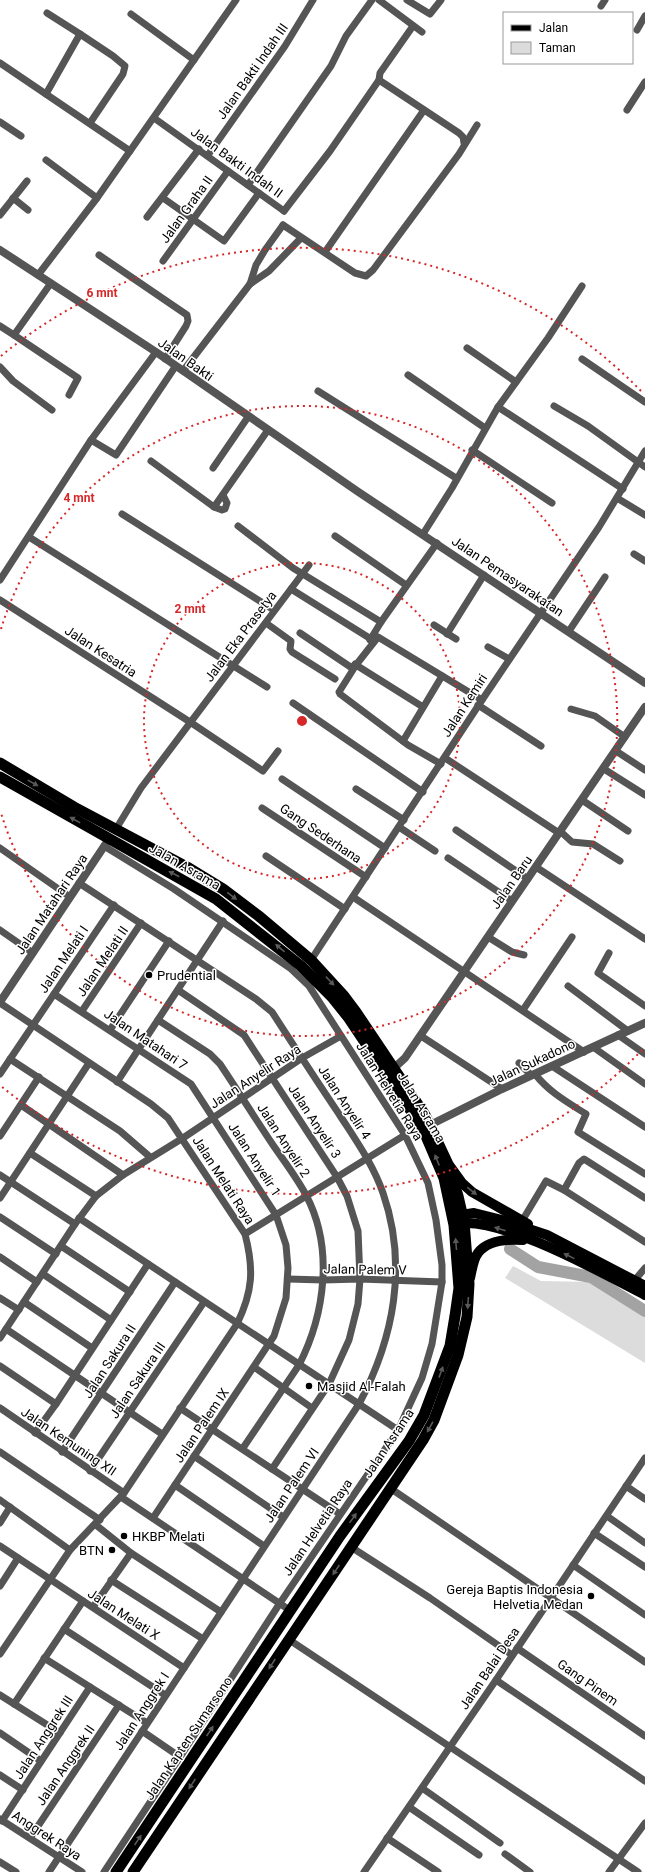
<svg xmlns="http://www.w3.org/2000/svg" width="645" height="1872" font-family="Roboto,sans-serif">
<style>
.green{fill:#dcdcdc}
.lines{fill:none;stroke-linecap:round;stroke-linejoin:round}
.river{stroke:#a3a3a3;stroke-width:12}
.minor{stroke:#555;stroke-width:7}
.tertiary{stroke:#555;stroke-width:8}
.primary{stroke:#000;stroke-width:10}
.trunk{stroke:#000;stroke-width:11}
.oneway{fill:#595959}
.ring{fill:none;stroke:#d62828;stroke-width:2;stroke-dasharray:2 4}
.poi-dot{fill:#000;stroke:#fff;stroke-width:1.5}
.labels{text-anchor:middle;stroke-width:3;stroke-linejoin:round;paint-order:stroke}
.street-label{font-size:13px;fill:#000;stroke:#fff}
.poi-label{font-size:13px;fill:#000;stroke:#fff;text-anchor:start}
.centre{fill:#d62828;stroke:#fff;stroke-width:2}
.ring-label{font-size:12px;text-anchor:middle;font-weight:bold;fill:#d62828;stroke:#fff;stroke-width:3;stroke-linejoin:round;paint-order:stroke}
</style>
<rect width="100%" height="100%" fill="#fff"/>
<path class="green" d="M513 1266 541 1281 592 1282 645 1317V1363L505 1278Z"/>
<g class="lines">
<path class="river" d="M510 1249 538 1267 591 1277 645 1311"/>
<g class="minor">
<path d="M379 0 422 32"/>
<path d="M407 0 430 14 441 0"/>
<path d="M601 6 605 0"/>
<path d="M47 13 80 34"/>
<path d="M131 14 194 60"/>
<path d="M637 30 645 16"/>
<path d="M0 63 130 151"/>
<path d="M379 80 459 133 463 137 464 143"/>
<path d="M46 94 80 34 113 56 125 66 123 74 90 123"/>
<path d="M627 110 645 82"/>
<path d="M154 118 284 211"/>
<path d="M0 122 21 136"/>
<path d="M208 155 285 46 313 0"/>
<path d="M46 160 97 198"/>
<path d="M248 185 331 66 346 36 372 0"/>
<path d="M13 198 28 210"/>
<path d="M163 198 224 241 259 193"/>
<path d="M284 211 330 151 379 80 380 73 413 26"/>
<path d="M0 215 27 181"/>
<path d="M147 217 199 149"/>
<path d="M283 225 355 273 366 276 373 270 459 154 477 125"/>
<path d="M325 252 424 110"/>
<path d="M99 255 187 315 188 321 186 326 165 359"/>
<path d="M163 261 228 171"/>
<path d="M38 275 97 198 236 0"/>
<path d="M51 283 14 335 78 378 69 395"/>
<path d="M250 284 269 271 301 238"/>
<path d="M0 326 14 335"/>
<path d="M467 348 516 382"/>
<path d="M582 359 645 402"/>
<path d="M0 367 13 381 52 410"/>
<path d="M183 371 250 284 256 265 265 250 283 225"/>
<path d="M408 375 485 428"/>
<path d="M318 391 456 478"/>
<path d="M554 406 588 426 645 467"/>
<path d="M498 407 623 489"/>
<path d="M91 440 116 455 175 367"/>
<path d="M472 450 552 503"/>
<path d="M151 461 214 507 222 510 225 509 227 503 223 495"/>
<path d="M213 468 248 417"/>
<path d="M617 498 645 515"/>
<path d="M214 507 268 430"/>
<path d="M122 514 274 610"/>
<path d="M238 526 293 568 381 622"/>
<path d="M423 534 452 488 498 407 548 338 582 286"/>
<path d="M335 536 406 585"/>
<path d="M29 537 267 687"/>
<path d="M634 554 645 561"/>
<path d="M0 580 91 440 156 352"/>
<path d="M291 589 371 639"/>
<path d="M0 600 190 722 263 771 278 751"/>
<path d="M266 623 291 641 290 649 292 652 335 679"/>
<path d="M434 625 456 639"/>
<path d="M569 631 605 577"/>
<path d="M300 633 352 668 355 664"/>
<path d="M447 634 484 575"/>
<path d="M370 640 381 622 437 543"/>
<path d="M488 647 509 659"/>
<path d="M356 665 423 707"/>
<path d="M293 703 423 792"/>
<path d="M478 705 541 746"/>
<path d="M571 709 595 716 625 737"/>
<path d="M403 741 442 676"/>
<path d="M616 751 645 770"/>
<path d="M445 758 559 833"/>
<path d="M441 764 408 745 340 694 339 692 356 665 378 637 482 700"/>
<path d="M604 769 645 795"/>
<path d="M282 779 385 848"/>
<path d="M356 789 404 820"/>
<path d="M582 800 628 831"/>
<path d="M262 808 366 877"/>
<path d="M399 827 435 851"/>
<path d="M116 829 141 788 309 565"/>
<path d="M456 830 528 879"/>
<path d="M560 831 572 842 593 844 620 861"/>
<path d="M0 848 70 897"/>
<path d="M266 856 345 909"/>
<path d="M448 858 512 901"/>
<path d="M536 867 645 939"/>
<path d="M353 897 584 1052"/>
<path d="M0 930 33 953"/>
<path d="M488 937 512 952 524 955"/>
<path d="M609 953 598 973 645 1006"/>
<path d="M311 960 482 700 599 527 645 451"/>
<path d="M568 986 628 1031"/>
<path d="M178 990 244 1035 337 1177 347 1196 358 1231 360 1279 358 1304 349 1340 329 1384 272 1469"/>
<path d="M54 994 191 1084 276 1215 286 1245 288 1268 286 1298 274 1336 153 1518"/>
<path d="M0 1003 151 1104 168 1118 245 1234C254 1269 253 1291 237 1324L124 1493 70 1550 0 1654"/>
<path d="M523 1010 572 937"/>
<path d="M82 1011 141 923"/>
<path d="M158 1020 210 1054 220 1064C238 1091 255 1118 273 1145 284 1161 297 1178 306 1195 334 1248 325 1314 299 1365L243 1448"/>
<path d="M110 1030 169 941"/>
<path d="M618 1035 645 1054"/>
<path d="M421 1036 502 1089"/>
<path d="M593 1047 645 1084"/>
<path d="M10 1059 120 1131 150 1157"/>
<path d="M519 1063 531 1075"/>
<path d="M552 1066 645 1127"/>
<path d="M0 1074 114 905"/>
<path d="M535 1074C549 1092 567 1102 586 1114L578 1132 645 1174"/>
<path d="M117 1082 223 921"/>
<path d="M21 1105 123 1175"/>
<path d="M0 1136 39 1077"/>
<path d="M30 1153 96 1196"/>
<path d="M0 1175 75 1224"/>
<path d="M564 1190 579 1163 584 1159 645 1198"/>
<path d="M0 1198 89 1063"/>
<path d="M0 1217 56 1254"/>
<path d="M79 1218 398 1430"/>
<path d="M522 1221 546 1181 564 1190 645 1242"/>
<path d="M245 1234 405 1135"/>
<path d="M61 1246 130 1292"/>
<path d="M0 1257 37 1282"/>
<path d="M43 1274 111 1320"/>
<path d="M288 1279 323 1280 360 1279 442 1282"/>
<path d="M634 1281 645 1268"/>
<path d="M0 1298 19 1310"/>
<path d="M24 1302 92 1348"/>
<path d="M6 1329 162 1434"/>
<path d="M0 1338 75 1224 96 1196 123 1175 183 1138 302 1058 341 1036"/>
<path d="M0 1366 56 1404"/>
<path d="M254 1367 312 1408"/>
<path d="M0 1408 124 1493"/>
<path d="M180 1408 340 1514"/>
<path d="M35 1433 56 1404 148 1264"/>
<path d="M0 1452 100 1520"/>
<path d="M62 1452 175 1282"/>
<path d="M194 1456 283 1517"/>
<path d="M90 1471 204 1302"/>
<path d="M175 1485 264 1546"/>
<path d="M626 1486 645 1499"/>
<path d="M390 1488 645 1662"/>
<path d="M121 1497 291 1611"/>
<path d="M0 1500 70 1550"/>
<path d="M607 1516 645 1543"/>
<path d="M0 1523 10 1507"/>
<path d="M96 1525 131 1553 221 1612"/>
<path d="M594 1533 645 1567"/>
<path d="M0 1546 184 1668"/>
<path d="M351 1547 430 1598 512 1655"/>
<path d="M573 1565 645 1615"/>
<path d="M111 1580 203 1639"/>
<path d="M0 1586 18 1558"/>
<path d="M93 1607 131 1553"/>
<path d="M64 1629 165 1695"/>
<path d="M288 1639 638 1872"/>
<path d="M517 1648 645 1736"/>
<path d="M44 1658 147 1723"/>
<path d="M496 1680 645 1781"/>
<path d="M0 1695 60 1733"/>
<path d="M14 1704 83 1601"/>
<path d="M142 1731 180 1757"/>
<path d="M0 1733 41 1761"/>
<path d="M0 1775 23 1790"/>
<path d="M422 1788 500 1843"/>
<path d="M409 1807 479 1855"/>
<path d="M0 1819 82 1872"/>
<path d="M2 1821 90 1687"/>
<path d="M30 1838 119 1705"/>
<path d="M387 1838 438 1872"/>
<path d="M505 1854 530 1872"/>
<path d="M0 1862 16 1872"/>
<path d="M49 1872 359 1404C394 1338 408 1265 383 1193 373 1164 355 1139 339 1114 316 1080 294 1046 272 1012L256 999 79 883"/>
<path d="M104 1872 180 1757 280 1603 398 1430 422 1378 432 1344 442 1282V1265L436 1220 428 1183 405 1135 309 986 290 968 174 889 104 846"/>
<path d="M364 1872 496 1680 645 1458"/>
<path d="M609 1872 645 1823"/>
</g>
<g class="tertiary">
<path d="M0 250 156 352 357 491 645 683"/>
<path d="M0 1002 109 839"/>
<path d="M394 1068 405 1058 645 707"/>
<path d="M430 1125 502 1089 645 1023"/>
</g>
<g class="primary">
<path d="M449 1165 462 1183 472 1192 528 1224"/>
<path d="M455 1216 474 1213 502 1220 547 1235 645 1286"/>
<path d="M456 1224C500 1215 604 1274 645 1295"/>
<path d="M470 1278C472 1270 473 1259 478 1253 488 1240 508 1239 523 1240"/>
</g>
<g class="trunk">
<path d="M0 763 74 807 187 867 223 889 260 917 311 960 344 996 356 1012 425 1115 447 1162 458 1196 464 1222 469 1284 467 1317 458 1355 434 1420 423 1440 133 1872"/>
<path d="M0 777 216 899 301 966 332 997 348 1017 423 1129 444 1178 454 1225 459 1288 455 1316 450 1346 424 1415 409 1441 340 1536 116 1872"/>
</g>
</g>
<defs><path id="oneway-solid" d="M-6-.8H1V-3.2L6.5 0L1 3.2V.8H-6Z"/></defs>
<g class="oneway">
<use href="#oneway-solid" transform="translate(33 783) rotate(29)"/>
<use href="#oneway-solid" transform="translate(75 820) rotate(-151)"/>
<use href="#oneway-solid" transform="translate(174 874) rotate(-152)"/>
<use href="#oneway-solid" transform="translate(232 896) rotate(37)"/>
<use href="#oneway-solid" transform="translate(280 948) rotate(-140)"/>
<use href="#oneway-solid" transform="translate(330 981) rotate(47)"/>
<use href="#oneway-solid" transform="translate(437 1160) rotate(-112)"/>
<use href="#oneway-solid" transform="translate(472 1191) rotate(38)"/>
<use href="#oneway-solid" transform="translate(500 1229) rotate(-162)"/>
<use href="#oneway-solid" transform="translate(456 1244) rotate(-95)"/>
<use href="#oneway-solid" transform="translate(569 1256) rotate(-154)"/>
<use href="#oneway-solid" transform="translate(468 1303) rotate(94)"/>
<use href="#oneway-solid" transform="translate(441 1372) rotate(-70)"/>
<use href="#oneway-solid" transform="translate(430 1427) rotate(119)"/>
<use href="#oneway-solid" transform="translate(353 1518) rotate(-55)"/>
<use href="#oneway-solid" transform="translate(336 1570) rotate(124)"/>
<use href="#oneway-solid" transform="translate(272 1664) rotate(123)"/>
<use href="#oneway-solid" transform="translate(210 1731) rotate(-56)"/>
<use href="#oneway-solid" transform="translate(192 1784) rotate(124)"/>
<use href="#oneway-solid" transform="translate(138 1840) rotate(-56)"/>
</g>
<g class="ring">
<circle cx="302" cy="721" r="158"/>
<path d="M1 629A315 315 0 1 1 1 813"/>
<path d="M642 1050A473 473 0 0 1 1 1086M1 356A473 473 0 0 1 642 392"/>
</g>
<g class="poi-dot">
<circle cx="149" cy="975" r="4"/>
<circle cx="309" cy="1386" r="4"/>
<circle cx="124" cy="1536" r="4"/>
<circle cx="112" cy="1550" r="4"/>
<circle cx="591" cy="1596" r="4"/>
</g>
<g class="labels">
<g class="street-label">
<text transform="translate(252 71) rotate(-55)" y="5">Jalan Bakti Indah III</text>
<text transform="translate(237 162) rotate(36)" y="5">Jalan Bakti Indah II</text>
<text transform="translate(186 209) rotate(-54)" y="5">Jalan Graha II</text>
<text transform="translate(186 359) rotate(35)" y="5">Jalan Bakti</text>
<text transform="translate(508 576) rotate(34)" y="5">Jalan Pemasyarakatan</text>
<text transform="translate(240 636) rotate(-53)" y="5">Jalan Eka Prasetya</text>
<text transform="translate(101 651) rotate(33)" y="5">Jalan Kesatria</text>
<text transform="translate(464 705) rotate(-57)" y="5">Jalan Kemiri</text>
<text transform="translate(321 833) rotate(34)" y="5">Gang Sederhana</text>
<text transform="translate(185 866) rotate(30)" y="5">Jalan Asrama</text>
<text transform="translate(511 882) rotate(-55)" y="5">Jalan Baru</text>
<text transform="translate(51 904) rotate(-56)" y="5">Jalan Matahari Raya</text>
<text transform="translate(63 959) rotate(-56)" y="5">Jalan Melati I</text>
<text transform="translate(102 961) rotate(-56)" y="5">Jalan Melati II</text>
<text transform="translate(146 1039) rotate(34)" y="5">Jalan Matahari 7</text>
<text transform="translate(532 1062) rotate(-25)" y="5">Jalan Sukadono</text>
<text transform="translate(255 1076) rotate(-33)" y="5">Jalan Anyelir Raya</text>
<text transform="translate(390 1091) rotate(58)" y="5">Jalan Helvetia Raya</text>
<text transform="translate(345 1102) rotate(57)" y="5">Jalan Anyelir 4</text>
<text transform="translate(422 1107) rotate(59)" y="5">Jalan Asrama</text>
<text transform="translate(315 1121) rotate(57)" y="5">Jalan Anyelir 3</text>
<text transform="translate(284 1140) rotate(57)" y="5">Jalan Anyelir 2</text>
<text transform="translate(255 1159) rotate(57)" y="5">Jalan Anyelir 1</text>
<text transform="translate(224 1180) rotate(57)" y="5">Jalan Melati Raya</text>
<text transform="translate(365 1269) rotate(1)" y="5">Jalan Palem V</text>
<text transform="translate(109 1361) rotate(-57)" y="5">Jalan Sakura II</text>
<text transform="translate(137 1380) rotate(-56)" y="5">Jalan Sakura III</text>
<text transform="translate(201 1425) rotate(-56)" y="5">Jalan Palem IX</text>
<text transform="translate(69 1441) rotate(34)" y="5">Jalan Kemuning XII</text>
<text transform="translate(388 1443) rotate(-56)" y="5">Jalan Asrama</text>
<text transform="translate(291 1485) rotate(-56)" y="5">Jalan Palem VI</text>
<text transform="translate(317 1527) rotate(-56)" y="5">Jalan Helvetia Raya</text>
<text transform="translate(124 1614) rotate(33)" y="5">Jalan Melati X</text>
<text transform="translate(489 1668) rotate(-56)" y="5">Jalan Balai Desa</text>
<text transform="translate(588 1682) rotate(35)" y="5">Gang Pinem</text>
<text transform="translate(141 1711) rotate(-57)" y="5">Jalan Anggrek I</text>
<text transform="translate(43 1737) rotate(-57)" y="5">Jalan Anggrek III</text>
<text transform="translate(188 1738) rotate(-56)" y="5">Jalan Kapten Sumarsono</text>
<text transform="translate(65 1765) rotate(-56)" y="5">Jalan Anggrek II</text>
<text transform="translate(47 1835) rotate(33)" y="5">Anggrek Raya</text>
</g>
<g class="poi-label">
<text x="157" y="980">Prudential</text>
<text x="317" y="1391">Masjid Al-Falah</text>
<text x="132" y="1541">HKBP Melati</text>
<text x="104" y="1555" text-anchor="end">BTN</text>
<text x="583" y="1594" text-anchor="end">Gereja Baptis Indonesia<tspan x="583" dy="15">Helvetia Medan</tspan></text>
</g>
</g>
<circle cx="302" cy="721" r="6" class="centre"/>
<g class="ring-label">
<text x="102" y="297">6 mnt</text>
<text x="79" y="502">4 mnt</text>
<text x="190" y="613">2 mnt</text>
</g>
<rect x="503" y="12" width="130" height="52" fill="#ffffff" stroke="#999999"/>
<rect x="511" y="25" width="20" height="6" fill="#000000" stroke="#999999"/>
<text x="539" y="32" font-size="12" fill="#000000">Jalan</text>
<rect x="511" y="42" width="20" height="12" fill="#dcdcdc" stroke="#999999"/>
<text x="539" y="52" font-size="12" fill="#000000">Taman</text>
</svg>
